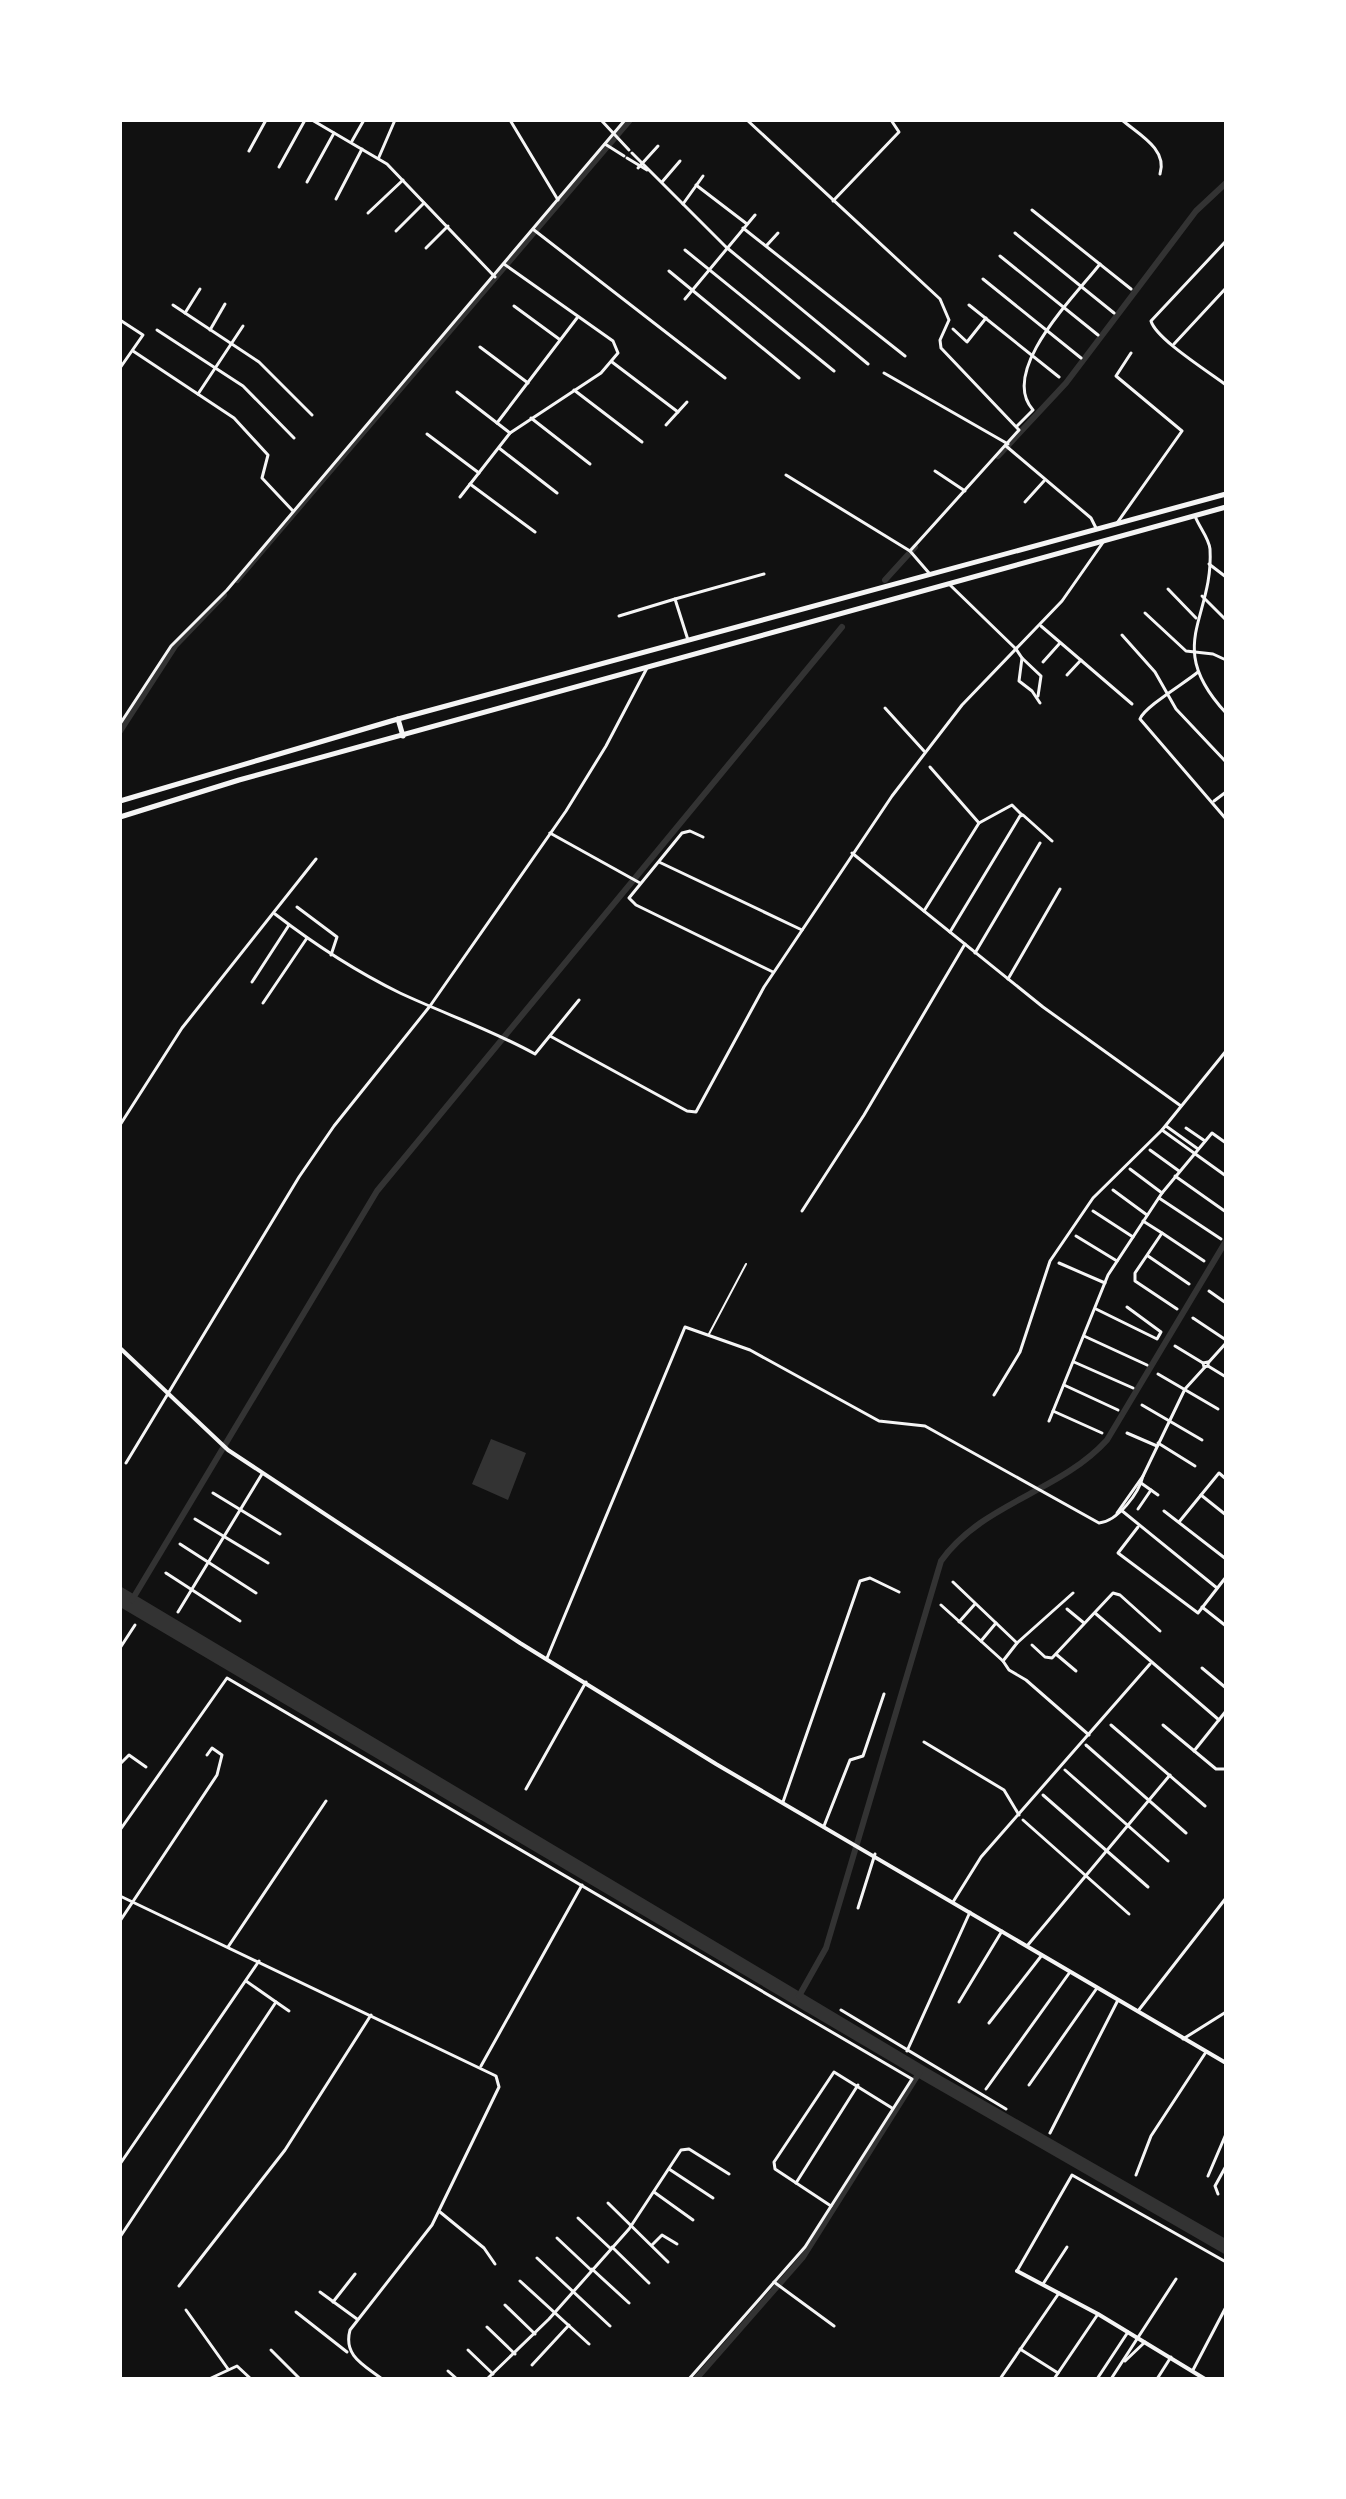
<svg xmlns="http://www.w3.org/2000/svg" width="1346" height="2499" font-family="Quicksand,sans-serif">
<style>
.water{fill:#333}
.lines{fill:none;stroke-linecap:round;stroke-linejoin:round}
.canal{stroke:#333;stroke-width:6}
.service{stroke:#f5f5f5;stroke-width:2}
.minor{stroke:#f5f5f5;stroke-width:3}
.tertiary{stroke:#f5f5f5;stroke-width:4}
.secondary{stroke:#f5f5f5;stroke-width:4}
.primary{stroke:#f5f5f5;stroke-width:5}
</style>
<rect width="100%" height="100%" fill="#111"/>
<g class="water">
<path d="M491 1439 526 1453 508 1500 472 1484Z"/>
<path d="M120 1586 929 2069 1226 2239V2255L922 2080 120 1607Z"/>
</g>
<g class="lines">
<g class="canal">
<path d="M998 456 1066 383 1196 211 1226 183"/>
<path d="M237 580 630 120"/>
<path d="M885 580 915 547"/>
<path d="M120 731 175 646 224 595"/>
<path d="M132 1600 377 1191 842 627"/>
<path d="M799 1996 826 1948 941 1561C982 1503 1060 1492 1107 1440L1226 1241"/>
<path d="M696 2379 803 2257 919 2073"/>
</g>
<path class="service" d="M709 1334 746 1264"/>
<g class="minor">
<path d="M312 120 387 164 495 277"/>
<path d="M510 120 558 200"/>
<path d="M601 120 629 150"/>
<path d="M747 120 940 299 949 320 940 340 941 348 1019 430 910 551"/>
<path d="M1122 120C1138 134 1168 149 1160 174"/>
<path d="M352 141 364 120"/>
<path d="M605 144 624 156"/>
<path d="M249 151 266 120"/>
<path d="M632 153 726 247 868 364"/>
<path d="M379 157 395 120"/>
<path d="M627 158 647 170"/>
<path d="M279 167 305 120"/>
<path d="M638 168 658 146"/>
<path d="M307 182 334 133"/>
<path d="M662 182 680 161"/>
<path d="M696 185 747 224"/>
<path d="M336 199 362 149"/>
<path d="M833 201 899 132 891 120"/>
<path d="M683 204 703 176"/>
<path d="M1032 210 1131 289"/>
<path d="M368 213 403 180"/>
<path d="M743 228 905 356"/>
<path d="M534 230 725 378"/>
<path d="M396 231 424 203"/>
<path d="M1015 233 1114 313"/>
<path d="M1226 241 1151 321C1156 339 1209 372 1226 385"/>
<path d="M767 245 778 233"/>
<path d="M426 248 448 226"/>
<path d="M685 250 834 371"/>
<path d="M1000 256 1098 335"/>
<path d="M669 271 799 378"/>
<path d="M983 279 1081 358"/>
<path d="M685 299 755 215"/>
<path d="M173 305 259 362 312 415"/>
<path d="M969 305 1059 377"/>
<path d="M514 306 559 339"/>
<path d="M185 313 200 289"/>
<path d="M120 320 143 335 120 368"/>
<path d="M953 329 967 342 986 318"/>
<path d="M157 330 243 386 294 438"/>
<path d="M210 330 225 304"/>
<path d="M1174 344 1226 288"/>
<path d="M480 347 528 383"/>
<path d="M133 351 234 418 268 455 262 478 293 511"/>
<path d="M612 362 678 412"/>
<path d="M884 373 1008 444"/>
<path d="M574 390 642 442"/>
<path d="M457 392 510 433"/>
<path d="M198 394 243 326"/>
<path d="M531 418 590 464"/>
<path d="M497 423 577 318"/>
<path d="M666 425 687 402"/>
<path d="M1017 426 1033 410C998 371 1076 295 1100 264"/>
<path d="M427 434 479 473"/>
<path d="M1006 446 1091 518 1096 528"/>
<path d="M499 448 557 493"/>
<path d="M935 471 965 491"/>
<path d="M786 475 910 551 929 573"/>
<path d="M470 484 535 532"/>
<path d="M460 497 510 433 601 373 618 353 613 341 504 264"/>
<path d="M1025 502 1044 481"/>
<path d="M1195 516C1199 527 1209 538 1210 549 1214 619 1163 645 1226 713"/>
<path d="M1117 523 1182 431 1116 376 1131 353"/>
<path d="M1209 564 1226 577"/>
<path d="M949 584 1016 649 1022 658 1019 681 1032 691 1040 703"/>
<path d="M1168 589 1196 618"/>
<path d="M1202 596 1226 620"/>
<path d="M1145 613 1186 651 1213 654 1226 660"/>
<path d="M619 616 675 599"/>
<path d="M1041 626 1132 704"/>
<path d="M1122 635 1155 672 1176 709 1226 762"/>
<path d="M688 640 675 599 764 574"/>
<path d="M1022 658 1041 676 1038 696"/>
<path d="M1043 662 1060 643"/>
<path d="M1198 672C1185 683 1144 707 1140 719L1226 819"/>
<path d="M1067 675 1081 660"/>
<path d="M885 708 924 751"/>
<path d="M120 724 171 646 227 590 625 120"/>
<path d="M1214 801 1226 792"/>
<path d="M979 823 1012 805 1022 815"/>
<path d="M550 833 640 883"/>
<path d="M703 837 690 831 682 833 629 898 636 905 773 972"/>
<path d="M852 853 1043 1007 1181 1106"/>
<path d="M659 862 802 930"/>
<path d="M297 907 337 937 331 955"/>
<path d="M924 911 979 823 930 767"/>
<path d="M275 914C314 944 355 971 400 993 445 1014 492 1030 535 1054L579 1000"/>
<path d="M950 932 1020 816 1023 815 1052 841"/>
<path d="M975 953 1040 843"/>
<path d="M1008 979 1060 889"/>
<path d="M252 982 289 925"/>
<path d="M263 1003 307 938"/>
<path d="M550 1036 687 1111 696 1112 764 987 892 796 962 705 1062 601 1104 541"/>
<path d="M120 1125 182 1028 316 859"/>
<path d="M1166 1126 1198 1149"/>
<path d="M1186 1128 1205 1141"/>
<path d="M1162 1130 1226 1176"/>
<path d="M1150 1150 1179 1171"/>
<path d="M1130 1169 1162 1193"/>
<path d="M1175 1176 1226 1212"/>
<path d="M1113 1190 1147 1215"/>
<path d="M1159 1198 1221 1239"/>
<path d="M802 1211 864 1115 965 944"/>
<path d="M1093 1211 1133 1237"/>
<path d="M1143 1221 1162 1233 1135 1273V1281L1177 1309"/>
<path d="M1162 1233 1204 1261"/>
<path d="M1076 1236 1117 1261"/>
<path d="M1148 1256 1189 1284"/>
<path d="M1059 1263 1105 1283"/>
<path d="M1209 1291 1226 1303"/>
<path d="M1096 1309 1157 1339 1161 1332 1127 1307"/>
<path d="M1193 1318 1226 1340"/>
<path d="M1084 1336 1147 1365"/>
<path d="M1175 1346 1203 1363"/>
<path d="M1074 1362 1133 1388"/>
<path d="M1208 1362V1366L1204 1367 1203 1363Z"/>
<path d="M1208 1363 1226 1343"/>
<path d="M1208 1366 1226 1377"/>
<path d="M1158 1374 1218 1409"/>
<path d="M1064 1385 1118 1410"/>
<path d="M994 1395 1020 1352 1050 1261 1093 1198 1162 1130 1226 1051"/>
<path d="M1142 1405 1202 1440"/>
<path d="M1053 1411 1102 1433"/>
<path d="M1049 1421 1108 1275 1162 1193 1212 1133 1226 1143"/>
<path d="M1127 1433 1157 1446"/>
<path d="M1158 1443 1195 1466"/>
<path d="M126 1463 299 1177 334 1126 430 1006 566 811 606 746 647 668"/>
<path d="M1141 1483 1158 1495"/>
<path d="M213 1493 280 1534"/>
<path d="M1201 1495 1226 1515"/>
<path d="M1138 1509 1151 1490"/>
<path d="M1121 1510 1217 1588"/>
<path d="M1164 1511 1226 1559"/>
<path d="M1117 1513 1143 1476 1185 1389 1205 1367"/>
<path d="M195 1519 268 1563"/>
<path d="M1179 1522 1219 1473 1226 1479"/>
<path d="M1138 1527 1118 1553 1198 1613 1226 1577"/>
<path d="M180 1544 256 1593"/>
<path d="M166 1573 240 1621"/>
<path d="M953 1582 1017 1643"/>
<path d="M941 1605 1003 1661 1009 1670 1026 1680 1089 1735"/>
<path d="M1202 1607 1226 1626"/>
<path d="M1067 1609 1084 1623"/>
<path d="M178 1612 262 1474"/>
<path d="M1095 1613 1219 1720"/>
<path d="M959 1622 975 1604"/>
<path d="M981 1641 996 1623"/>
<path d="M1032 1645 1045 1657 1052 1658 1113 1593 1120 1595 1160 1631"/>
<path d="M120 1648 135 1625"/>
<path d="M1057 1655 1076 1671"/>
<path d="M547 1658 685 1327 750 1350 879 1421 925 1426 1099 1523C1118 1521 1139 1493 1143 1476"/>
<path d="M1003 1661 1017 1643 1073 1593"/>
<path d="M1202 1668 1226 1688"/>
<path d="M1111 1725 1205 1806"/>
<path d="M1163 1725 1216 1769H1226"/>
<path d="M924 1742 1004 1790 1019 1815"/>
<path d="M1086 1745 1186 1833"/>
<path d="M1194 1751 1226 1711"/>
<path d="M120 1764 129 1755 146 1767"/>
<path d="M1065 1770 1168 1861"/>
<path d="M526 1789 586 1682"/>
<path d="M1043 1795 1148 1887"/>
<path d="M783 1802 860 1581 870 1578 899 1592"/>
<path d="M1023 1820 1129 1914"/>
<path d="M824 1826 850 1760 863 1756 884 1694"/>
<path d="M120 1830 227 1678 912 2079 805 2247 689 2379"/>
<path d="M120 1896 496 2076 499 2087 432 2225 350 2330C343 2356 364 2365 382 2379"/>
<path d="M953 1902 981 1857 1150 1664"/>
<path d="M858 1908 875 1854"/>
<path d="M120 1921 217 1775 222 1755 212 1748 207 1755"/>
<path d="M1027 1946 1170 1775"/>
<path d="M228 1947 326 1801"/>
<path d="M276 2002 289 2011"/>
<path d="M959 2002 1002 1931"/>
<path d="M841 2010 1006 2109"/>
<path d="M1138 2011 1226 1898"/>
<path d="M989 2023 1042 1955"/>
<path d="M1183 2039 1226 2012"/>
<path d="M907 2051 970 1912"/>
<path d="M481 2066 582 1885"/>
<path d="M1029 2085 1097 1988"/>
<path d="M986 2089 1070 1972"/>
<path d="M1050 2133 1118 2000"/>
<path d="M120 2164 259 1961"/>
<path d="M669 2169 713 2198"/>
<path d="M1136 2175 1151 2136 1206 2052"/>
<path d="M1208 2176 1226 2134"/>
<path d="M796 2183 858 2085"/>
<path d="M654 2192 693 2220"/>
<path d="M1218 2194 1215 2186 1226 2166"/>
<path d="M608 2203 668 2262"/>
<path d="M831 2206 775 2169 774 2162 834 2072 892 2108"/>
<path d="M440 2212 484 2248 495 2264"/>
<path d="M578 2218 610 2248"/>
<path d="M120 2237 276 2002 246 1981"/>
<path d="M557 2238 591 2270"/>
<path d="M652 2245 662 2235 677 2244"/>
<path d="M612 2247 649 2283"/>
<path d="M537 2258 610 2326"/>
<path d="M592 2269 629 2303"/>
<path d="M1017 2271 1072 2175 1226 2262"/>
<path d="M520 2281 589 2344"/>
<path d="M774 2282 834 2326"/>
<path d="M1043 2284 1067 2247"/>
<path d="M179 2286 285 2150 371 2015"/>
<path d="M320 2292 357 2319"/>
<path d="M333 2302 355 2274"/>
<path d="M505 2305 535 2334"/>
<path d="M186 2310 228 2369"/>
<path d="M296 2312 347 2352"/>
<path d="M487 2327 515 2354"/>
<path d="M1020 2349 1058 2373"/>
<path d="M271 2350 300 2379"/>
<path d="M468 2350 493 2374"/>
<path d="M1125 2361 1145 2342"/>
<path d="M532 2365 569 2325"/>
<path d="M1193 2370 1226 2307"/>
<path d="M448 2371 457 2379"/>
<path d="M209 2379 237 2366 251 2379"/>
<path d="M487 2379 549 2319 629 2229 681 2150 689 2149 729 2174"/>
<path d="M1000 2379 1059 2293"/>
<path d="M1054 2379 1098 2314"/>
<path d="M1097 2379 1128 2332"/>
<path d="M1111 2379 1176 2279"/>
<path d="M1157 2379 1171 2357"/>
</g>
<path class="tertiary" d="M1017 2271 1098 2314 1205 2379"/>
<path class="secondary" d="M120 1348 228 1450 520 1643 716 1764 1226 2063"/>
<g class="primary">
<path d="M398 719 403 736"/>
<path d="M120 801 398 719 1226 494"/>
<path d="M120 817 239 780 1226 507"/>
</g>
</g>
<rect width="1346" height="2499" fill="none" stroke="#ffffff" stroke-width="244"/>
</svg>
